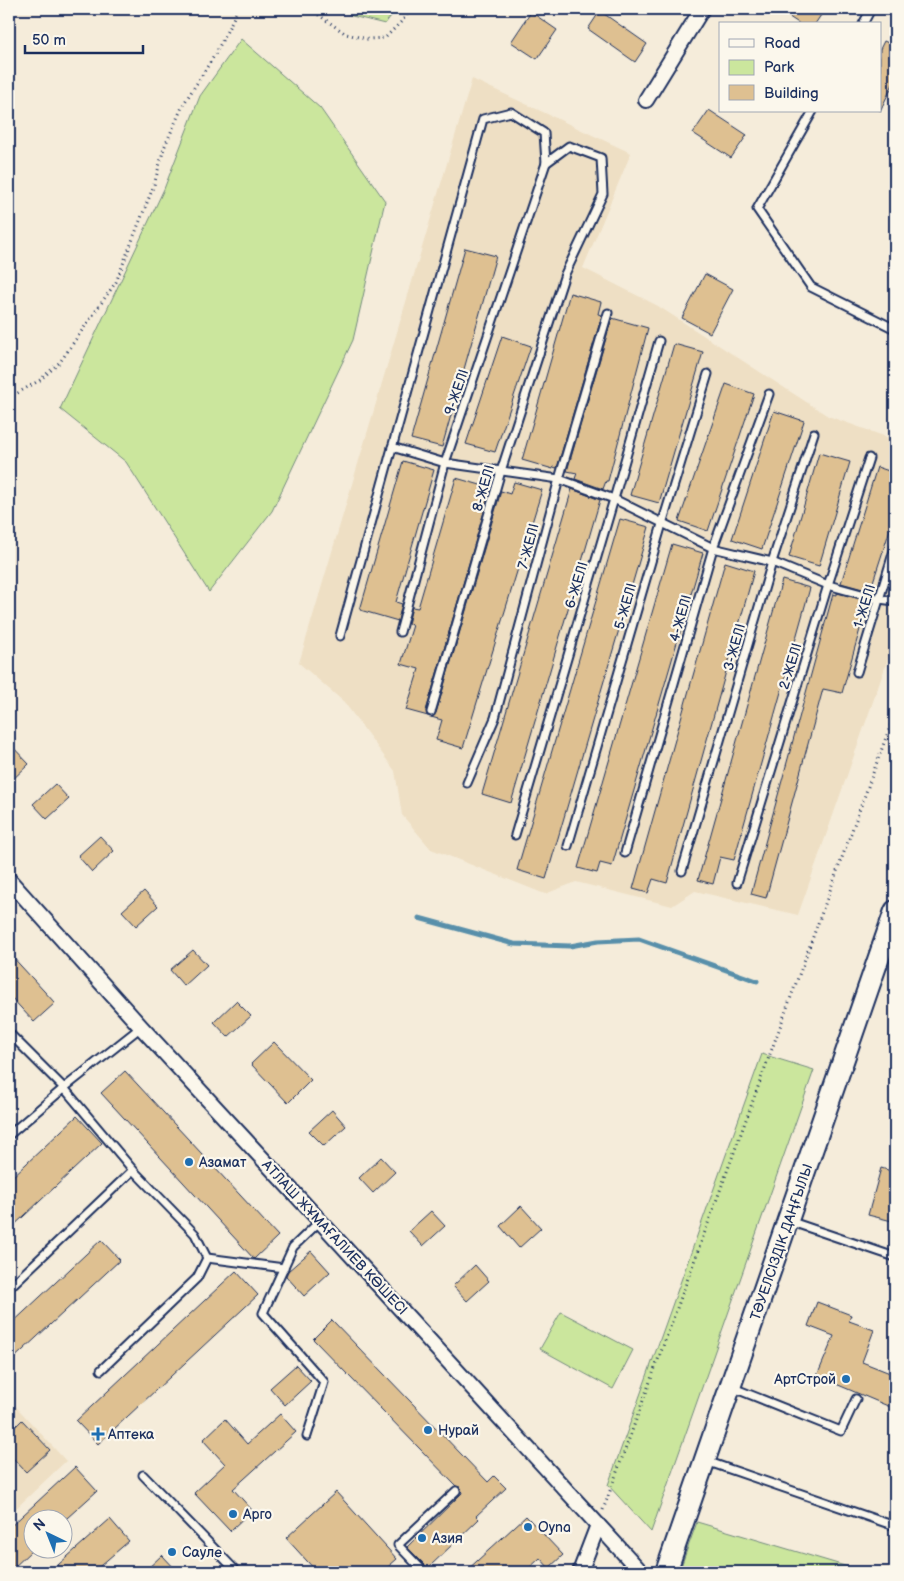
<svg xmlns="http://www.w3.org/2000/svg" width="904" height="1581" font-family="'Balsamiq Sans',sans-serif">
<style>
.built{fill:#eedfc4}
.green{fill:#cbe69d;stroke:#738a7e}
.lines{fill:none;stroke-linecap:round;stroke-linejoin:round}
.stream{stroke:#588faa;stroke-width:5}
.building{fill:#dec091;stroke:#1b2f5e}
.lane-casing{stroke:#1b2f5e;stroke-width:11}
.street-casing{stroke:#1b2f5e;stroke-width:18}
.secondary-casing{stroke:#1b2f5e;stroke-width:24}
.path{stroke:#1b2f5e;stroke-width:3;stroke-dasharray:1 4;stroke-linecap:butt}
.lane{stroke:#fbf7ec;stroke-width:7}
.street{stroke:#fbf7ec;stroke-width:14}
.secondary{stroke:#fbf7ec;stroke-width:20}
.poi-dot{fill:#1f6fb2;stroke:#fbf7ec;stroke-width:2}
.labels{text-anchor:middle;stroke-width:4.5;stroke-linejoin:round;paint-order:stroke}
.street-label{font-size:14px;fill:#1b2f5e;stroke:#fbf7ec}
.poi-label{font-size:14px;fill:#1b2f5e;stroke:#fbf7ec;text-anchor:start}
</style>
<rect width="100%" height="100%" fill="#f5ecda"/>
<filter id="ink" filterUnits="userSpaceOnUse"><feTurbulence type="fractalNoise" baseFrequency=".02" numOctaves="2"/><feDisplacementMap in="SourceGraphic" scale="10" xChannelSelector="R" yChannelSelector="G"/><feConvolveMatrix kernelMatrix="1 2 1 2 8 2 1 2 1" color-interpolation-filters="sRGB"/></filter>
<g filter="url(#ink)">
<g class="built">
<path d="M472 79 631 153 583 268 658 306 828 416 895 440V639L798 915 695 891 672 906 576 882 545 894 431 849 402 815 395 771 344 702 299 663Z"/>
<path d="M9 1399 66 1461 9 1515Z"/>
</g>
<g class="green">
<path d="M341 9H396L385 24 352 16Z"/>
<path d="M241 39 320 108 385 201 353 340 272 511 209 592 126 462 60 409 164 189 200 96Z"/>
<path d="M762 1054 814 1070 651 1532 608 1485Z"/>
<path d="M561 1312 633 1350 613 1389 540 1349Z"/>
<path d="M697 1522 865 1572H679Z"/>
</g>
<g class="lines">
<path class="stream" d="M419 918 514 944 570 946 598 941 639 939 757 981"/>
</g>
<g class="building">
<path d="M777 9H825L815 24H800Z"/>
<path d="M600 11 647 44 635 62 588 29Z"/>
<path d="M531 12 557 30 537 59 511 42Z"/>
<path d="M884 41 895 46V80L880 111V49Z"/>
<path d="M709 110 747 135 731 158 693 133Z"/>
<path d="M465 248 496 256 442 447 411 439Z"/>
<path d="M705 274 733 289 710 333 682 318Z"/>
<path d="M570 293 601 302 598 314 602 315 557 468 553 467V469L522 460Z"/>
<path d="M612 318 648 328 608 481H606L603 489 575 479 577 473 567 471Z"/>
<path d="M502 336 531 346 495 452 466 444Z"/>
<path d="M674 344 703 352 659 503 630 495Z"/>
<path d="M726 384 754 394 708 531 679 521Z"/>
<path d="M774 411 804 421 762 549 732 539Z"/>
<path d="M819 453 850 462 819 566 789 557Z"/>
<path d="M403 461 434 470 396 602 402 604 398 621 360 610Z"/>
<path d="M877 467 895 473V514L870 591 841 583Z"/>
<path d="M456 478 491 488 426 711 428 716 406 710 419 669 401 664 413 625 408 624 412 607 418 608Z"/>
<path d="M514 482 542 490 463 748 436 740 442 720 431 717 436 713 501 491 510 494Z"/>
<path d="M572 489 600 500 511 803 482 794Z"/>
<path d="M620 519 649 527 546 879 517 870Z"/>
<path d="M672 544 703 553 612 866 600 863 597 873 578 868Z"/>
<path d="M725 562 754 571 667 883 653 879 648 893 633 889Z"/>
<path d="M782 580 810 588 734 860 720 857 713 884 698 880Z"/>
<path d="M837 593 868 601 842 693 823 689 766 898 751 894 833 594 837 595Z"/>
<path d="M9 743 29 764 9 783Z"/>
<path d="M55 784 69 799 47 819 33 804Z"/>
<path d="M100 836 114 851 92 872 78 856Z"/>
<path d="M144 891 158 906 136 926 122 911Z"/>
<path d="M193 950 207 965 184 986 170 970Z"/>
<path d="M9 953 55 1003 34 1022 9 995Z"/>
<path d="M236 1001 251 1016 228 1037 214 1022Z"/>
<path d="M274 1042 311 1080 288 1103 251 1064Z"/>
<path d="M125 1071 278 1236 254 1259 101 1093Z"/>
<path d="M332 1110 346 1126 324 1146 309 1131Z"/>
<path d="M77 1116 102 1143 9 1230V1180Z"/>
<path d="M381 1157 395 1172 373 1193 359 1178Z"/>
<path d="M881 1168 895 1172V1211L892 1221 868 1215Z"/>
<path d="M521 1206 541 1228 519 1248 500 1226Z"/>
<path d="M431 1211 445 1226 423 1246 409 1231Z"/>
<path d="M101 1240 120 1260 9 1363V1326Z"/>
<path d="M311 1251 330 1272 304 1296 286 1276 288 1271Z"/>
<path d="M475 1265 489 1281 467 1301 453 1286Z"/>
<path d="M236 1271 258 1295 98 1444 76 1421Z"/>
<path d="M817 1302 851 1315 849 1321 874 1330 862 1362 895 1375V1409L817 1376 834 1336 808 1326Z"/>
<path d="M332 1320 488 1482 494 1476 506 1488 476 1516 479 1519 428 1568 407 1547 462 1493 460 1487 456 1486 313 1339Z"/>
<path d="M296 1365 311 1381 285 1405 270 1388Z"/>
<path d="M280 1414 296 1432 233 1489 252 1510 230 1531 194 1493 225 1464 203 1440 225 1419 247 1444Z"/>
<path d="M22 1420 50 1450 26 1472 9 1454V1433Z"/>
<path d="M75 1467 97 1491 67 1518H32V1550L9 1572V1528Z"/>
<path d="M336 1492 397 1559 382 1572H317L286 1538Z"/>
<path d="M526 1516 563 1555 549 1568 540 1558 525 1572H465Z"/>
<path d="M110 1519 129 1541 93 1572H50Z"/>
<path d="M162 1555 178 1572H144Z"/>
</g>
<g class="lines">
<defs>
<g id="lane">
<path d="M863 24 871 9"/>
<path d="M813 111 757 209 811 287 895 329"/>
<path d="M392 447 445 463 559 479 614 499 713 548 772 562 828 585 879 599 895 601"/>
<path d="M340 636 483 119 511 112 544 133 546 163 445 463 400 632"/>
<path d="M857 672 895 547"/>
<path d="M431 712 501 471 565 274 603 194 601 158 569 146 546 163"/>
<path d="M467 783 495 718 559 479 608 313"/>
<path d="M515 835 614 499 659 341"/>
<path d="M568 846 662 524 708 374"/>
<path d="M625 853 713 548 769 394"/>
<path d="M682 871 772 562 814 433"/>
<path d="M737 883 828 585 869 458"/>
<path d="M9 1033 64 1088 133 1170"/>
<path d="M9 1135 64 1088 141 1027"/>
<path d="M789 1221 895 1257"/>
<path d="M207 1258 284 1268"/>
<path d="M9 1288 133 1170 195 1234 207 1258 197 1278 101 1370"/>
<path d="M731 1387 841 1431 856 1399"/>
<path d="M307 1436 324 1382 263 1313 293 1247 320 1221"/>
<path d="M706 1461 895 1526"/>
<path d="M143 1475 237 1572"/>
<path d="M424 1572 398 1545 456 1491"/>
</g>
<g id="street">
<path d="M646 100 702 9"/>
<path d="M9 880 141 1027 320 1221 641 1572"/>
<path d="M580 1572 598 1525"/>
</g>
<path id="secondary" d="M666 1572 895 911"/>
</defs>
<use href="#lane" class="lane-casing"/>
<use href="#street" class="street-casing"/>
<use href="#secondary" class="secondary-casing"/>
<g class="path">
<path d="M310 9 346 34 367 39 385 38 402 21 411 9"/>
<path d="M9 398 40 380 60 362 116 282 154 185 164 148 183 105 216 53 238 9"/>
<path d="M603 1510 895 713"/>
</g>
<use href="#lane" class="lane"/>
<use href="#street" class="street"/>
<use href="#secondary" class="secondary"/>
</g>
</g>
<g class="poi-dot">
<circle cx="189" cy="1162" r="5"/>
<circle cx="846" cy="1379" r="5"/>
<circle cx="428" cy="1430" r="5"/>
<path d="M95.5 1426.5h5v5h5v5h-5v5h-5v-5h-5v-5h5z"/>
<circle cx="233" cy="1514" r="5"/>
<circle cx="528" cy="1527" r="5"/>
<circle cx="422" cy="1538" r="5"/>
<circle cx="172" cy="1552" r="5"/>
</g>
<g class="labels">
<g class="street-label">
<text transform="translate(456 392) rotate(-71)" y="5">9-ЖЕЛІ</text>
<text transform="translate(483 488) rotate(-74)" y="5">8-ЖЕЛІ</text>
<text transform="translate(528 546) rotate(-75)" y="5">7-ЖЕЛІ</text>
<text transform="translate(576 585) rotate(-73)" y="5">6-ЖЕЛІ</text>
<text transform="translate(625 606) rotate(-74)" y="5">5-ЖЕЛІ</text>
<text transform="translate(864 606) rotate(-73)" y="5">1-ЖЕЛІ</text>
<text transform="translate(680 618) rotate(-74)" y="5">4-ЖЕЛІ</text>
<text transform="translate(734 647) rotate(-74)" y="5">3-ЖЕЛІ</text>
<text transform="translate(790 666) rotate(-73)" y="5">2-ЖЕЛІ</text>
<text transform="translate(335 1237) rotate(47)" y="5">АТЛАШ ЖҰМАҒАЛИЕВ КӨШЕСІ</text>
<text transform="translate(781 1242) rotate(-71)" y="5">ТӘУЕЛСІЗДІК ДАҢҒЫЛЫ</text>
</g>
<g class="poi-label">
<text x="199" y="1167">Азамат</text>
<text x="836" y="1384" text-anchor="end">АртСтрой</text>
<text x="438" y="1435">Нурай</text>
<text x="108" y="1439">Аптека</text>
<text x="243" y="1519">Арго</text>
<text x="538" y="1532">Oyna</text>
<text x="432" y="1543">Азия</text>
<text x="182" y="1557">Сауле</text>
</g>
</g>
<rect width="904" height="1581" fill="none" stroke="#fbf7ec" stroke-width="30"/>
<rect x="15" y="15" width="874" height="1551" fill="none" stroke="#1b2f5e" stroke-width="2" filter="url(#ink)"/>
<rect x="719" y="22" width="162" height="90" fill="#fbf7ec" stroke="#a1a7b3"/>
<rect x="729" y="39" width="25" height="8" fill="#fbf7ec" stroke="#a1a7b3"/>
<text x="764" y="48" font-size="15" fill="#1b2f5e">Road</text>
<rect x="729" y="60" width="25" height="15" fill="#cbe69d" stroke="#a1a7b3"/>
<text x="764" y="72" font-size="15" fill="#1b2f5e">Park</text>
<rect x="729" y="85" width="25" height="15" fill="#dec091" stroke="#a1a7b3"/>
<text x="764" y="98" font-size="15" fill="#1b2f5e">Building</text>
<g transform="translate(48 1534) rotate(317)"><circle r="24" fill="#fbf7ec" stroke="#a1a7b3"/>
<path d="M0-4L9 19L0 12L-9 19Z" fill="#1f6fb2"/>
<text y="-8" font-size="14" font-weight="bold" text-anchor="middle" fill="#1b2f5e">N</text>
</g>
<path d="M25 45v8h118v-8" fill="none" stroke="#1b2f5e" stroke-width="2.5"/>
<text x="32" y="45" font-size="15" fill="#1b2f5e" stroke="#fbf7ec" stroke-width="4" paint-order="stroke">50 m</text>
</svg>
